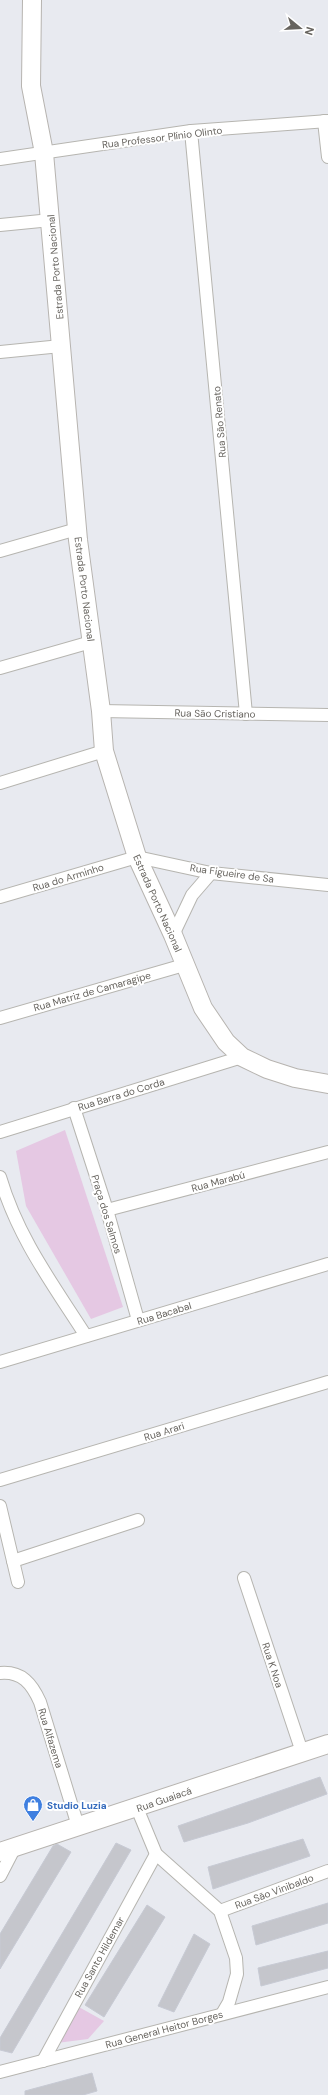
<svg xmlns="http://www.w3.org/2000/svg" width="328" height="2095" font-family="'DM Sans',sans-serif">
<style>
.green{fill:#e5c8e3}
.building{fill:#c5c6cc;stroke:#c7cad4}
.lines{fill:none;stroke-linecap:round;stroke-linejoin:round}
.street-casing{stroke:#b6b5b0;stroke-width:14}
.secondary-casing{stroke:#b7b4b0;stroke-width:20}
.street{stroke:#fff;stroke-width:12}
.secondary{stroke:#fff;stroke-width:18}
.labels{text-anchor:middle;stroke-width:4;stroke-linejoin:round;paint-order:stroke}
.street-label{font-size:10px;fill:#67645f;stroke:#fff}
.shop-label{font-size:10px;font-weight:bold;fill:#366cbe;stroke:#fff;text-anchor:start}
</style>
<rect width="100%" height="100%" fill="#e8eaf0"/>
<g class="green">
<path d="M65 1130 123 1307 91 1319 26 1206 16 1151Z"/>
<path d="M77 2006 104 2021 88 2039 57 2043Z"/>
</g>
<g class="building">
<path d="M320 1777 327 1794 248 1823 184 1842 178 1826Z"/>
<path d="M303 1839 310 1856 213 1889 208 1867Z"/>
<path d="M116 1843 131 1850 12 2053 0 2050V2038Z"/>
<path d="M57 1844 71 1852 0 1969V1934L53 1846Z"/>
<path d="M328 1903V1923L256 1945 252 1926Z"/>
<path d="M147 1905 165 1917 104 2017 85 2005Z"/>
<path d="M194 1934 210 1944 174 2012 158 2006Z"/>
<path d="M328 1951V1968L261 1986 258 1968Z"/>
<path d="M92 2073 97 2091 83 2095H25V2091Z"/>
</g>
<g class="lines">
<defs>
<g id="street">
<path d="M324 121 328 157"/>
<path d="M191 131 246 714"/>
<path d="M0 159 191 131 328 121"/>
<path d="M0 225 51 220"/>
<path d="M0 352 61 346"/>
<path d="M0 551 77 529"/>
<path d="M0 668 91 642"/>
<path d="M101 711 328 715"/>
<path d="M0 783 104 751"/>
<path d="M0 897 137 857 211 873 328 885"/>
<path d="M173 935 192 895 211 873"/>
<path d="M0 1018 184 965"/>
<path d="M74 1108 107 1210 138 1320"/>
<path d="M0 1132 242 1057"/>
<path d="M0 1177C18 1238 52 1283 86 1336"/>
<path d="M107 1210 328 1152"/>
<path d="M0 1362 328 1264"/>
<path d="M0 1480 328 1382"/>
<path d="M0 1506 18 1582"/>
<path d="M13 1561 138 1520"/>
<path d="M244 1578 302 1752"/>
<path d="M0 1673C22 1671 32 1684 40 1702L78 1826"/>
<path d="M137 1808 156 1854 220 1911 236 1958 237 1974 229 2002 222 2014"/>
<path d="M0 1876 15 1847"/>
<path d="M220 1911 328 1871"/>
<path d="M43 2061 156 1854"/>
<path d="M0 2072 328 1987"/>
</g>
<g id="secondary">
<path d="M32 0 31 86 44 153 78 540 101 711 104 751 137 857 173 935 203 1008 226 1042 242 1057 267 1069 295 1078 328 1084"/>
<path d="M0 1852 328 1744"/>
</g>
</defs>
<use href="#street" class="street-casing"/>
<use href="#secondary" class="secondary-casing"/>
<use href="#street" class="street"/>
<use href="#secondary" class="secondary"/>
</g>
<defs>
<symbol id="shop-pin" viewBox="-11 -11 22 30"><path d="M0 17L-7.5 6A9.5 9.5 0 1 1 7.5 6Z" fill="#3f7fe0" stroke="#fff"/><path d="M-5-2.5h2.3a2.7 3.5 0 0 1 5.4 0H5L5.5 6h-11ZM-1.5-2.5h3a1.5 2.3 0 0 0-3 0Z" fill="#fff"/></symbol>
</defs>
<g fill-rule="evenodd">
<use href="#shop-pin" x="22" y="1794" width="22" height="30"/>
</g>
<g class="labels">
<g class="street-label">
<text transform="translate(162 137) rotate(-7)" y="4">Rua Professor Plínio Olinto</text>
<text transform="translate(55 267) rotate(-95)" y="4">Estrada Porto Nacional</text>
<text transform="translate(219 422) rotate(-95)" y="4">Rua São Renato</text>
<text transform="translate(85 589) rotate(83)" y="4">Estrada Porto Nacional</text>
<text transform="translate(215 713) rotate(1)" y="4">Rua São Cristiano</text>
<text transform="translate(232 873) rotate(8)" y="4">Rua Figueire de Sa</text>
<text transform="translate(68 877) rotate(-17)" y="4">Rua do Arminho</text>
<text transform="translate(158 903) rotate(66)" y="4">Estrada Porto Nacional</text>
<text transform="translate(92 991) rotate(-16)" y="4">Rua Matriz de Camaragipe</text>
<text transform="translate(121 1094) rotate(-17)" y="4">Rua Barra do Corda</text>
<text transform="translate(218 1181) rotate(-15)" y="4">Rua Marabú</text>
<text transform="translate(107 1214) rotate(73)" y="4">Praça dos Salmos</text>
<text transform="translate(164 1313) rotate(-17)" y="4">Rua Bacabal</text>
<text transform="translate(164 1431) rotate(-17)" y="4">Rua Arari</text>
<text transform="translate(273 1665) rotate(72)" y="4">Rua K Noa</text>
<text transform="translate(51 1738) rotate(73)" y="4">Rua Alfazema</text>
<text transform="translate(164 1799) rotate(-19)" y="4">Rua Guaiacá</text>
<text transform="translate(274 1891) rotate(-20)" y="4">Rua São Vinibaldo</text>
<text transform="translate(99 1957) rotate(-61)" y="4">Rua Santo Hildemar</text>
<text transform="translate(164 2029) rotate(-15)" y="4">Rua General Heitor Borges</text>
</g>
<g class="shop-label">
<text x="47" y="1809">Studio Luzia</text>
</g>
</g>
<g transform="translate(300 28) rotate(108)" stroke="#ffffff" stroke-width="3" paint-order="stroke">
<path d="M0-3L7 15L0 10L-7 15Z" fill="#67645f"/>
<text y="-6" font-size="11" font-weight="bold" text-anchor="middle" fill="#67645f">N</text>
</g>
</svg>
